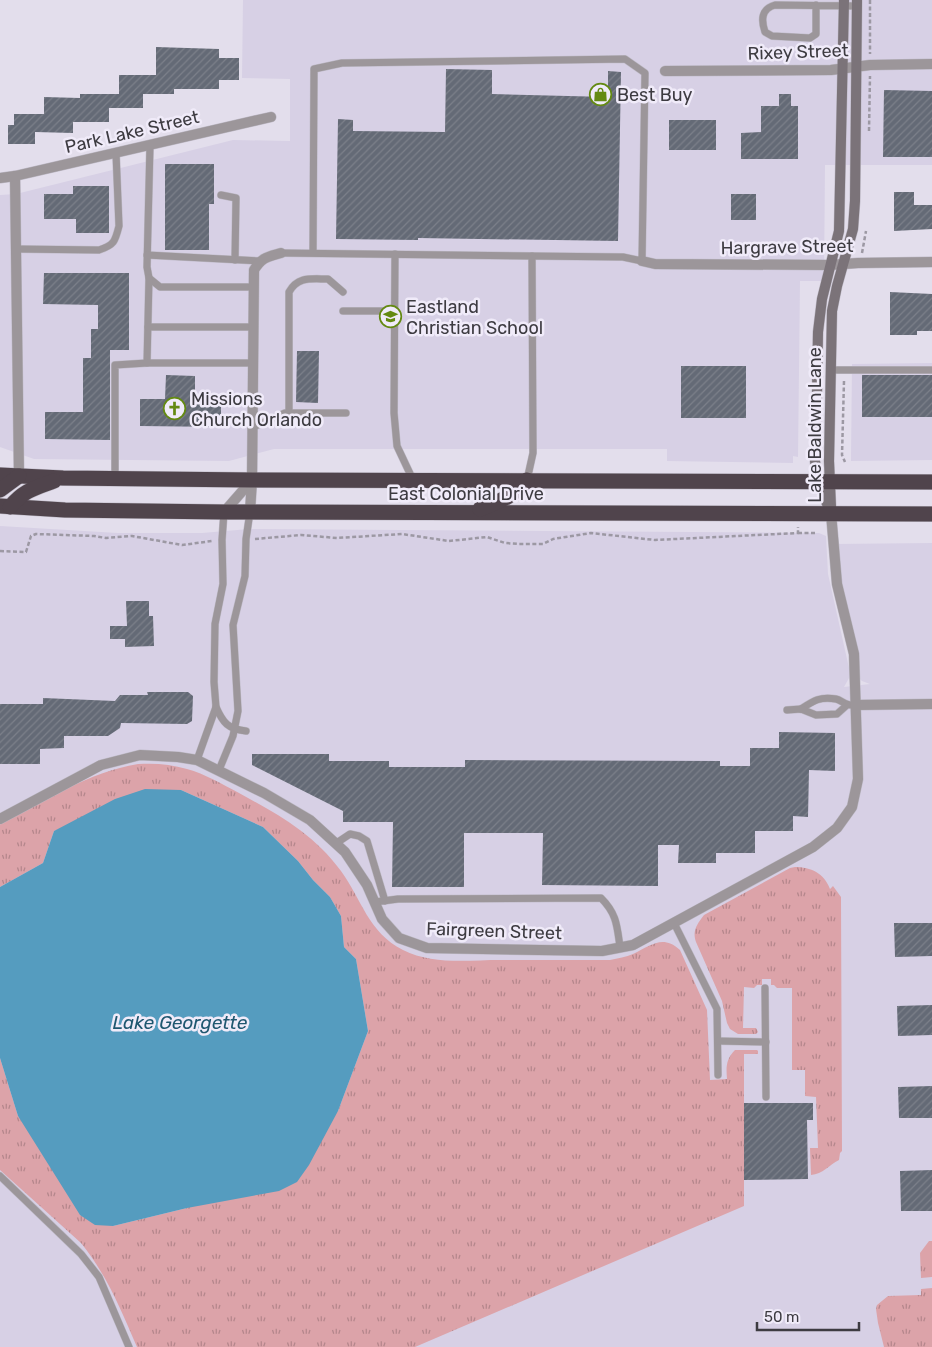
<svg xmlns="http://www.w3.org/2000/svg" width="932" height="1347" font-family="Rubik,sans-serif">
<style>
.built{fill:#d7d0e5}
.grass{fill:url(#grass-tufts)}
.water{fill:#559cbf}
.building{fill:url(#building-hatch)}
.lines{fill:none;stroke-linecap:round;stroke-linejoin:round}
.lane-casing{stroke:#bebac6;stroke-width:8}
.street-casing{stroke:#bebac6;stroke-width:11}
.secondary-casing{stroke:#bebac6;stroke-width:11}
.highway-casing{stroke:#bebac6;stroke-width:16}
.path{stroke:#9c98a3;stroke-width:2.5;stroke-dasharray:4 2.5;stroke-linecap:butt}
.lane{stroke:#9c969a;stroke-width:7}
.street{stroke:#9c969a;stroke-width:10}
.secondary{stroke:#7b7379;stroke-width:10}
.highway{stroke:#50444c;stroke-width:15}
.labels{text-anchor:middle;stroke-width:5;stroke-linejoin:round;paint-order:stroke}
.street-label{font-size:18px;fill:#3d3b41;stroke:#f0ebf9}
.poi-label{font-size:18px;fill:#3d3b41;stroke:#f0ebf9;text-anchor:start}
.water-label{font-size:19px;font-style:italic;fill:#1f5770;stroke:#f0ebf9}
</style>
<defs>
<pattern id="grass-tufts" width="24" height="20" patternUnits="userSpaceOnUse" patternTransform="scale(1.25)"><rect width="24" height="20" fill="#dca3a9"/><path d="M3 7l-1-3M5 7V3M7 7l1-3M15 17l-1-3M17 17v-4M19 17l1-3" fill="none" stroke="#b4868b"/></pattern>
<pattern id="building-hatch" width="6" height="6" patternUnits="userSpaceOnUse" patternTransform="scale(1.25)"><rect width="6" height="6" fill="#646a76"/><path d="M-1 1l2-2M0 6l6-6M5 7l2-2" fill="none" stroke="#7c808a"/></pattern>
</defs>
<rect width="100%" height="100%" fill="#e3deec"/>
<g class="built">
<path d="M243 0H932V165H825L824 281H800L798 457 793 456V463L667 461V449H274L229 461 34 459 0 447V195L16 194 233 140 290 141V79L242 78Z"/>
<path d="M932 363V460L851 461 852 364Z"/>
<path d="M0 526 118 533H202L249 529 819 533 826 536 828 574 849 668V678L844 687 870 684 862 681 857 676 835 544 932 543V1347H0Z"/>
</g>
<g class="grass">
<path d="M138 764C155 763 171 764 187 769 205 774 222 784 239 793 279 815 313 833 341 871 362 900 368 932 403 950 432 965 468 960 500 960 537 960 574 960 610 960 618 958 626 957 633 954 651 946 662 934 680 950L707 1010 710 1080 727 1079C726 1067 726 1059 735 1050H757L758 1051V1054H744V1206L415 1347H137C120 1308 108 1277 81 1243L0 1170V1058L18 1116 113 1226 187 1208 338 1111 368 1031 356 959 344 947 341 916 330 897 313 880 298 861 263 827 181 790 54 831 43 863 0 887V824C44 801 89 772 138 764Z"/>
<path d="M795 867C811 867 824 873 830 889L833 886 841 897 842 1151 840 1153 839 1160C829 1165 823 1174 811 1175L810 1148H818L816 1097 805 1096V1070H792V988H777L774 985H771V979H762V985H757L754 988 744 987 743 1028H756L758 1032 756 1034H738L730 1029 727 1023 722 1001 696 942C692 931 697 924 704 915L790 868Z"/>
<path d="M929 1241H932V1277L921 1278 920 1253Z"/>
<path d="M932 1288V1347H884L878 1323 876 1309 877 1305 888 1296 921 1295V1289Z"/>
</g>
<path class="water" d="M145 789 181 790 263 827 298 861 313 880 330 897 341 916 344 947 356 959 368 1031 338 1111 309 1165 297 1182 279 1191 187 1208 113 1226 95 1225 80 1215 18 1116 0 1058V887L43 863 54 831 115 799Z"/>
<g class="building">
<path d="M156 47 219 49V58H239V80H219V89H174V94H143V108H109V122H73V133L35 132V144H8V125H14V114H44V97L80 98V94H119V75H156Z"/>
<path d="M446 69 492 70V94L608 97V71L621 72 618 241 418 238V240L336 239 338 119 353 120V131L445 132Z"/>
<path d="M884 90 932 91V157H883Z"/>
<path d="M779 94H791V106H798V159H741V133L761 132V106H779Z"/>
<rect x="669" y="120" width="47" height="30"/>
<path d="M165 164H214V204H209V250H165Z"/>
<path d="M73 186H109V233H76V219H44V194H73Z"/>
<path d="M894 192H914V205H932V229L894 231Z"/>
<rect x="731" y="194" width="25" height="26"/>
<path d="M44 273H129V350H110V440L45 439V412H83V358H91V329H98V305L43 304Z"/>
<path d="M890 292 932 294V331H917V335H890Z"/>
<path d="M297 351H319L318 403 296 402Z"/>
<rect x="681" y="366" width="65" height="52"/>
<path d="M166 375 195 376V399H221V427L140 426V399H165Z"/>
<rect x="862" y="375" width="70" height="42"/>
<path d="M126 601H149V616H153L154 646 125 647V639H110V626H127Z"/>
<path d="M147 692H188L193 696 192 721 187 724 121 723 120 728 108 736H64V748L40 749V764H0V704H43V698L115 701 120 695H148Z"/>
<path d="M779 732 835 733V771L809 770 808 817 793 816V831H755V853H716V863H678L679 845H658V886L542 885 543 833H464V887H392L393 822H343V811L252 765V754H329V761H389V767H465V760L720 761V766H750V748H779Z"/>
<path d="M894 923H932V956L895 957Z"/>
<path d="M932 1005V1035L898 1036 897 1006Z"/>
<path d="M932 1086V1118H899L898 1087Z"/>
<path d="M744 1103H813V1120H807L808 1179 744 1180Z"/>
<path d="M932 1170V1211H901L900 1171Z"/>
</g>
<g class="lines">
<defs>
<g id="lane">
<path d="M816 5V34L810 38 772 36 765 32C761 20 761 9 775 5L857 6"/>
<path d="M150 145 147 267 149 278 160 287H253"/>
<path d="M221 195 236 198 235 260"/>
<path d="M16 249 99 250C114 245 115 242 119 226L116 153"/>
<path d="M281 253 623 257 642 261 645 73 625 59 342 63 314 69 313 253"/>
<path d="M395 254 394 413 397 446 413 480"/>
<path d="M147 255 259 261"/>
<path d="M149 278 147 363H253"/>
<path d="M343 311H395"/>
<path d="M148 327H253"/>
<path d="M830 370H932"/>
<path d="M289 413V292C298 276 311 279 328 279L343 292"/>
<path d="M253 427 285 413H346"/>
<path d="M115 479V365L147 363"/>
<path d="M527 480 533 453 532 256"/>
<path d="M216 707C223 723 228 729 246 731"/>
<path d="M801 709C813 701 820 696 836 699 841 700 845 705 851 705"/>
<path d="M787 710 801 709 816 715 837 714 847 705"/>
<path d="M197 760 216 707 214 682 215 624 223 584 222 540 224 512"/>
<path d="M219 770 233 736 238 711 233 625 245 576 246 539 250 512"/>
<path d="M335 844 350 834 359 836 367 841 385 901"/>
<path d="M375 902 398 899 601 898C617 914 617 926 620 947"/>
<path d="M674 923 717 1009 718 1075"/>
<path d="M765 988 766 1097"/>
<path d="M718 1041 766 1042"/>
<path d="M0 1176 81 1254 99 1277 129 1347"/>
</g>
<g id="street">
<path d="M665 71 831 70 870 65 932 64"/>
<path d="M15 176 19 476"/>
<path d="M0 178 15 176 271 117"/>
<path d="M642 261 655 264 829 265 858 263 932 262"/>
<path d="M224 512 252 480"/>
<path d="M250 512 252 480 254 270C262 257 267 257 281 253"/>
<path d="M856 705 932 704"/>
<path d="M0 819 101 765 140 755 178 757 197 760 264 793 310 820 345 852 367 885 382 919 399 938 427 948 602 951 633 945 813 847 837 828 852 807 858 779 854 654 837 584 831 513"/>
</g>
<g id="secondary">
<path d="M831 507 829 461 832 311 837 286 853 229 855 201 857 0"/>
<path d="M831 513 817 481 815 461 817 392 818 332 822 299 839 231 844 0"/>
</g>
<g id="highway">
<path d="M0 475 63 478 252 480 932 482"/>
<path d="M0 490 19 476"/>
<path d="M0 506 65 510 224 512 932 514"/>
<path d="M10 507C24 490 35 488 54 481"/>
<path d="M480 509C500 501 513 497 527 480"/>
</g>
</defs>
<use href="#lane" class="lane-casing"/>
<use href="#street" class="street-casing"/>
<use href="#secondary" class="secondary-casing"/>
<use href="#highway" class="highway-casing"/>
<g class="path">
<path d="M870 0V54"/>
<path d="M869 131 870 76"/>
<path d="M862 253 866 231"/>
<path d="M844 381 842 455 845 462"/>
<path d="M798 533H816"/>
<path d="M255 539 301 535 337 538 402 534 449 541 487 537 505 543 519 544H543L553 539 591 533 655 540 798 533V527"/>
<path d="M0 551 26 552 31 536 36 534 94 536 106 538 132 536 182 545 212 541"/>
</g>
<use href="#lane" class="lane"/>
<use href="#street" class="street"/>
<use href="#secondary" class="secondary"/>
<use href="#highway" class="highway"/>
</g>
<defs>
<symbol id="shop-ring" viewBox="-11 -11 22 22"><circle r="9.5" fill="#f0ebf9" stroke="#648a12" stroke-width="1.5"/><path d="M-5-2.5h2.3a2.7 3.5 0 0 1 5.4 0H5L5.5 6h-11ZM-1.5-2.5h3a1.5 2.3 0 0 0-3 0Z" fill="#648a12"/></symbol>
<symbol id="school-ring" viewBox="-11 -11 22 22"><circle r="9.5" fill="#f0ebf9" stroke="#648a12" stroke-width="1.5"/><path d="M0-5L7-2L0 1L-7-2ZM-4 1L0 2.5L4 1V4Q0 6-4 4Z" fill="#648a12"/></symbol>
<symbol id="church-ring" viewBox="-11 -11 22 22"><circle r="9.5" fill="#f0ebf9" stroke="#648a12" stroke-width="1.5"/><path d="M-1.2-6h2.4v3.5h3.3v2.4h-3.3V6h-2.4V-.1h-3.3v-2.4h3.3Z" fill="#648a12"/></symbol>
</defs>
<g fill-rule="evenodd">
<use href="#shop-ring" x="588" y="82" width="25" height="25"/>
<use href="#school-ring" x="378" y="304" width="25" height="25"/>
<use href="#church-ring" x="162" y="396" width="25" height="25"/>
</g>
<g class="labels">
<g class="street-label">
<text transform="translate(798 52) rotate(-2)" y="6">Rixey Street</text>
<text transform="translate(132 132) rotate(-13)" y="6">Park Lake Street</text>
<text transform="translate(787 247) rotate(-1)" y="6">Hargrave Street</text>
<text transform="translate(815 425) rotate(-90)" y="6">Lake Baldwin Lane</text>
<text x="466" y="500">East Colonial Drive</text>
<text transform="translate(494 931) rotate(2)" y="6">Fairgreen Street</text>
</g>
<g class="poi-label">
<text x="617" y="101">Best Buy</text>
<text x="406" y="313">Eastland<tspan x="406" dy="21">Christian School</tspan></text>
<text x="191" y="405">Missions<tspan x="191" dy="21">Church Orlando</tspan></text>
</g>
<g class="water-label">
<text x="180" y="1029">Lake Georgette</text>
</g>
</g>
<path d="M757 1322v8h102v-8" fill="none" stroke="#3d3b41" stroke-width="2.5"/>
<text x="764" y="1322" font-size="15" fill="#3d3b41" stroke="#f0ebf9" stroke-width="4" paint-order="stroke">50 m</text>
</svg>
